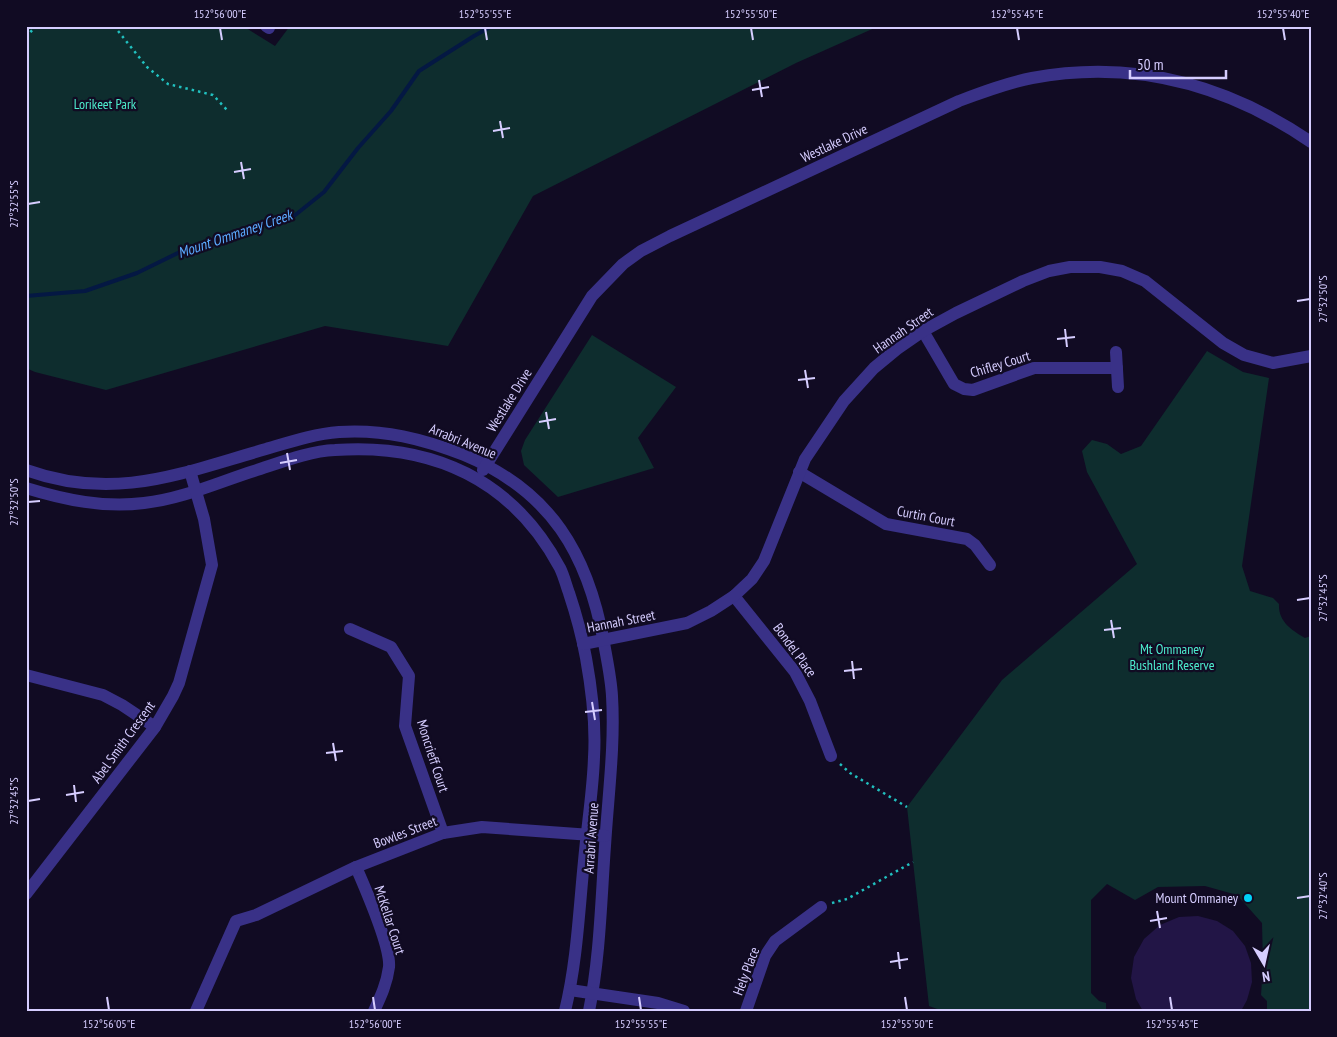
<svg xmlns="http://www.w3.org/2000/svg" width="1337" height="1037" font-family="'PT Sans Narrow',sans-serif">
<style>
.green{fill:#0e2d2e}
.lines{fill:none;stroke-linecap:round;stroke-linejoin:round}
.stream{stroke:#041843;stroke-width:4}
.building{fill:#221546}
.path{stroke:#21c0bf;stroke-width:2.5;stroke-dasharray:2.5 4;stroke-linecap:butt}
.minor{stroke:#393187;stroke-width:12}
.ticks{fill:none;stroke:#d6cdff;stroke-width:2}
.poi-dot{fill:#00d2f8;stroke:#110b23;stroke-width:2}
.labels{text-anchor:middle;stroke-width:4.5;stroke-linejoin:round;paint-order:stroke}
.park-label{font-size:14px;fill:#4deccd;stroke:#110b23}
.street-label{font-size:14px;fill:#d6cdff;stroke:#110b23}
.poi-label{font-size:14px;fill:#d6cdff;stroke:#110b23;text-anchor:end}
.water-label{font-size:15px;font-style:italic;fill:#5baaff;stroke:#110b23}
.neatline{fill:none;stroke:#d6cdff;stroke-width:2}
.ticks-label{font-size:12px;text-anchor:middle;fill:#d6cdff}
</style>
<rect width="100%" height="100%" fill="#110b23"/>
<g class="green">
<path d="M26 26H243L275 46 290 26H879L796 63 533 196 448 346 325 326 106 390 35 372 26 368Z"/>
<path d="M592 335 676 387 638 438 654 468 558 497 524 465 521 451 525 440Z"/>
<path d="M1207 351 1243 372 1269 378 1242 566 1250 591 1273 598 1279 604C1278 621 1291 630 1305 638L1311 636V1011H1267V1001L1261 995 1263 965 1262 923 1237 895 1205 886 1158 887 1135 900 1107 884 1091 900V993L1099 1001 1106 1003V1011H943L929 1006 907 807 1002 680 1137 564 1087 472 1082 451 1092 440 1107 444 1121 454 1141 446Z"/>
</g>
<g class="lines">
<path class="stream" d="M26 296 85 291 137 273 186 249 244 229 294 216 324 192 358 148 391 111 419 71 474 36 492 26"/>
</g>
<path class="building" d="M1198 916 1217 921 1233 931 1245 946 1251 963 1252 982 1247 1000 1241 1011H1143L1136 999 1131 978 1134 957 1144 939 1160 925 1179 917Z"/>
<g class="lines">
<g class="path">
<path d="M114 26 147 67 168 84 213 95 227 110"/>
<path d="M26 37 36 26"/>
<path d="M840 764 850 773 907 807"/>
<path d="M832 903 847 899 913 862"/>
</g>
<g class="minor">
<path d="M266 26 269 28"/>
<path d="M923 331 954 384 964 389 973 390 1034 368H1117"/>
<path d="M1116 352 1118 387"/>
<path d="M26 470C115 502 181 473 266 449 290 442 314 434 339 432 384 429 423 439 464 455 551 491 588 554 604 643 607 660 611 678 612 696 615 746 608 796 605 846 601 901 600 957 589 1011"/>
<path d="M483 470 592 296 623 264 641 251 670 236 959 101C983 92 1007 83 1032 78 1134 59 1226 84 1311 142"/>
<path d="M799 472 886 524 967 539 975 545 990 565"/>
<path d="M26 488C65 500 104 508 144 503 182 499 219 482 254 471 279 463 309 451 335 450 433 443 513 480 560 568 564 576 566 585 569 593 576 614 582 636 586 658 592 691 596 724 594 757 593 791 587 826 584 861 579 910 577 962 565 1011"/>
<path d="M734 596 795 672 810 701 831 756"/>
<path d="M350 629 391 647 409 676 405 726 443 833"/>
<path d="M583 644 687 623 711 611 734 596 752 579 764 561 805 459 844 401 874 368 897 349 923 331 956 313 1023 281 1049 271 1070 267H1100L1122 271 1145 281 1223 343 1244 355 1273 363 1311 356"/>
<path d="M26 675 103 695 122 705 155 727"/>
<path d="M356 867C365 888 391 946 389 967 387 983 381 996 374 1011"/>
<path d="M26 894 155 727 173 696 179 683 212 565 204 519 190 471"/>
<path d="M570 990 658 1003 684 1011"/>
<path d="M196 1011 236 921 256 915 356 867 443 833 482 827 605 836"/>
<path d="M746 1011 765 956 775 941 821 907"/>
</g>
</g>
<path class="ticks" d="M220 28 222 40M485 28 487 40M751 28 753 40M1017 28 1019 40M1283 28 1285 40M759 80 762 97M752 90 769 87M500 121 503 138M493 131 510 128M241 162 244 179M234 172 251 169M28 204 40 202M1297 301 1310 299M1065 329 1067 347M1057 339 1075 337M805 370 808 388M798 380 815 378M546 412 549 429M539 422 556 419M287 453 290 470M280 463 297 460M28 502 40 501M1297 600 1310 598M1111 620 1114 638M1104 630 1121 628M852 661 854 679M844 671 862 669M592 702 595 720M585 712 602 710M333 743 336 761M326 753 343 751M74 785 76 802M66 795 84 792M28 801 40 799M1297 898 1310 896M1157 911 1160 928M1150 921 1167 918M898 952 900 969M890 962 908 959M107 997 109 1010M373 997 375 1010M639 997 641 1010M905 997 907 1010M1170 997 1172 1010"/>
<circle class="poi-dot" cx="1248" cy="898" r="5"/>
<g class="labels">
<g class="park-label">
<text x="105" y="109">Lorikeet Park</text>
<text x="1172" y="654">Mt Ommaney<tspan x="1172" dy="16">Bushland Reserve</tspan></text>
</g>
<g class="street-label">
<text transform="translate(834 143) rotate(-25)" y="5">Westlake Drive</text>
<text transform="translate(903 330) rotate(-35)" y="5">Hannah Street</text>
<text transform="translate(1000 364) rotate(-17)" y="5">Chifley Court</text>
<text transform="translate(509 400) rotate(-58)" y="5">Westlake Drive</text>
<text transform="translate(463 441) rotate(22)" y="5">Arrabri Avenue</text>
<text transform="translate(926 516) rotate(11)" y="5">Curtin Court</text>
<text transform="translate(621 621) rotate(-11)" y="5">Hannah Street</text>
<text transform="translate(795 650) rotate(54)" y="5">Bondel Place</text>
<text transform="translate(123 742) rotate(-54)" y="5">Abel Smith Crescent</text>
<text transform="translate(433 756) rotate(72)" y="5">Moncrieff Court</text>
<text transform="translate(405 832) rotate(-21)" y="5">Bowles Street</text>
<text transform="translate(591 838) rotate(-86)" y="5">Arrabri Avenue</text>
<text transform="translate(390 920) rotate(72)" y="5">McKellar Court</text>
<text transform="translate(746 971) rotate(-69)" y="5">Hely Place</text>
</g>
<g class="poi-label">
<text x="1238" y="903">Mount Ommaney</text>
</g>
<g class="water-label">
<text transform="translate(235 234) rotate(-19)" y="5">Mount Ommaney Creek</text>
</g>
</g>
<rect width="1337" height="1037" fill="none" stroke="#110b23" stroke-width="55"/>
<g transform="translate(1264 964) rotate(171)" stroke="#110b23" stroke-width="4" paint-order="stroke">
<path d="M0-4L9 19L0 12L-9 19Z" fill="#d6cdff"/>
<text y="-8" font-size="14" font-weight="bold" text-anchor="middle" fill="#d6cdff">N</text>
</g>
<path d="M1130 70v8h96v-8" fill="none" stroke="#d6cdff" stroke-width="2.5"/>
<text x="1137" y="70" font-size="15" fill="#d6cdff" stroke="#110b23" stroke-width="4" paint-order="stroke">50 m</text>
<rect x="28" y="28" width="1282" height="982" class="neatline"/>
<g class="ticks-label">
<text x="220" y="18">152°56'00"E</text>
<text x="485" y="18">152°55'55"E</text>
<text x="751" y="18">152°55'50"E</text>
<text x="1017" y="18">152°55'45"E</text>
<text x="1283" y="18">152°55'40"E</text>
<text transform="translate(14 204) rotate(-90)" y="4">27°32'55"S</text>
<text transform="translate(1323 299) rotate(-90)" y="4">27°32'50"S</text>
<text transform="translate(14 502) rotate(-90)" y="4">27°32'50"S</text>
<text transform="translate(1323 598) rotate(-90)" y="4">27°32'45"S</text>
<text transform="translate(14 801) rotate(-90)" y="4">27°32'45"S</text>
<text transform="translate(1323 896) rotate(-90)" y="4">27°32'40"S</text>
<text x="109" y="1028">152°56'05"E</text>
<text x="375" y="1028">152°56'00"E</text>
<text x="641" y="1028">152°55'55"E</text>
<text x="907" y="1028">152°55'50"E</text>
<text x="1172" y="1028">152°55'45"E</text>
</g>
</svg>
